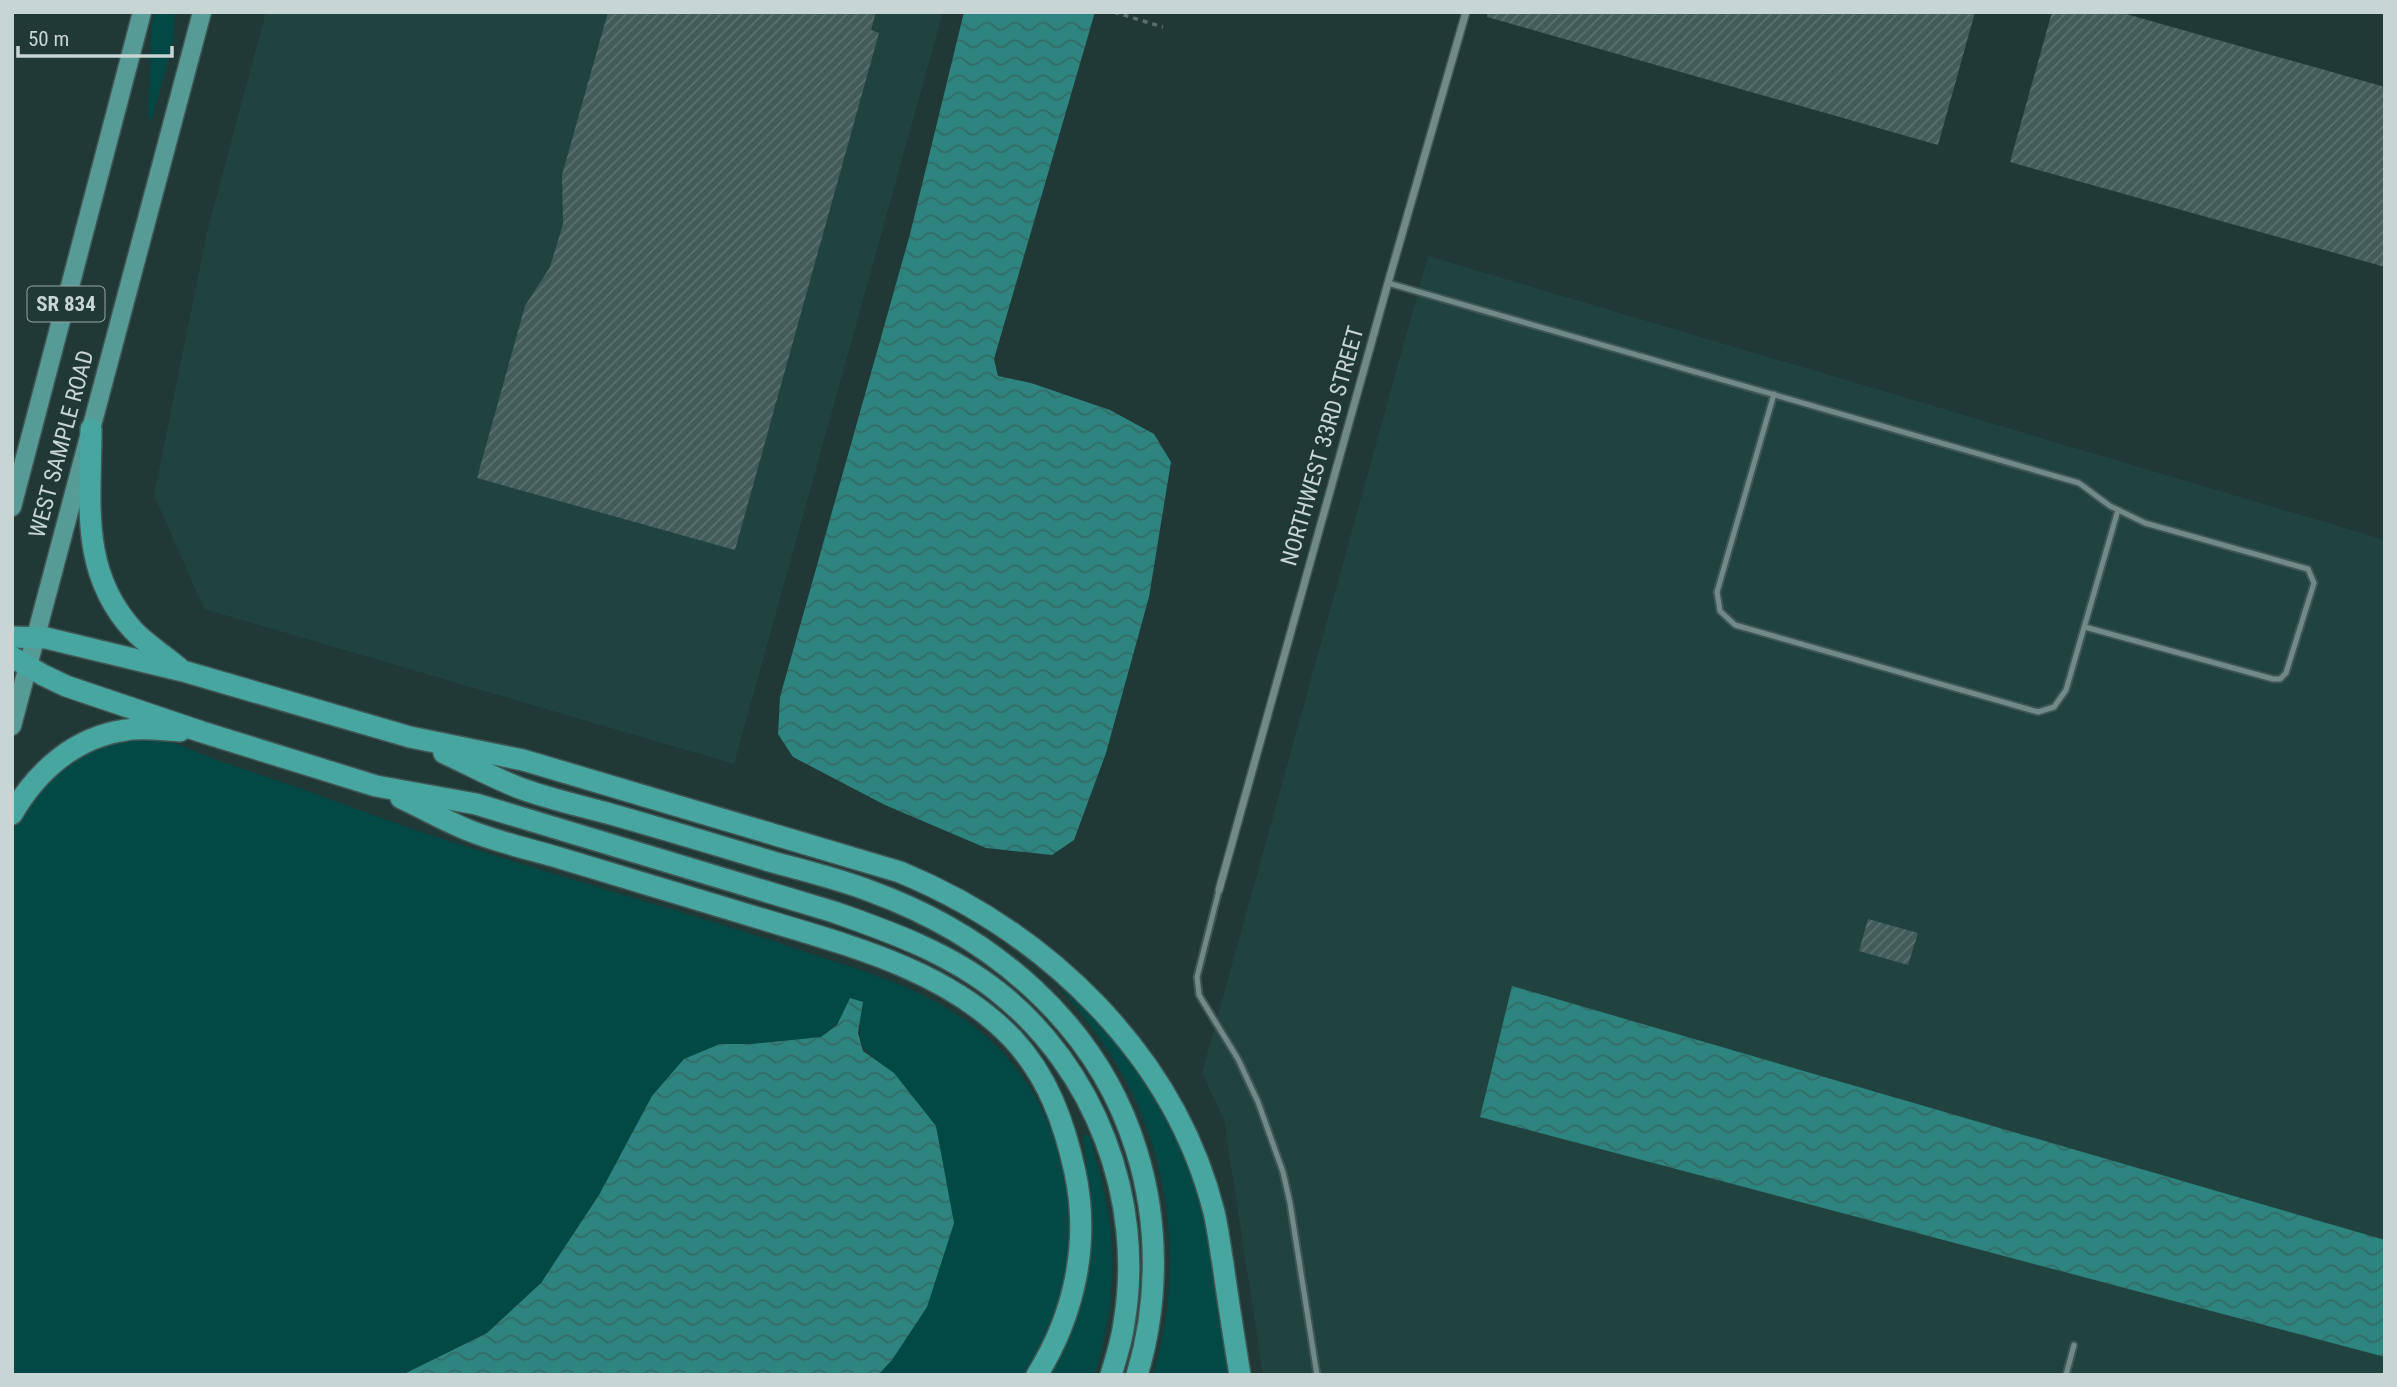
<svg xmlns="http://www.w3.org/2000/svg" width="2397" height="1387" font-family="'Roboto Condensed',sans-serif">
<style>
.built{fill:#204340}
.green{fill:#024945}
.water{fill:url(#water-waves)}
.building{fill:url(#building-hatch)}
.lines{fill:none;stroke-linecap:round;stroke-linejoin:round}
.lane-casing{stroke:#405655;stroke-width:9}
.street-casing{stroke:#405655;stroke-width:10}
.primary-casing{stroke:#405655;stroke-width:21}
.highway-casing{stroke:#405655;stroke-width:24}
.path{stroke:#5a6f6d;stroke-width:3.5;stroke-dasharray:5 5;stroke-linecap:butt}
.lane{stroke:#6f8a87;stroke-width:5}
.street{stroke:#6f8a87;stroke-width:7}
.primary{stroke:#579b96;stroke-width:18}
.highway{stroke:#47a7a0;stroke-width:21}
.labels{text-anchor:middle;stroke-width:5;stroke-linejoin:round;paint-order:stroke}
.shield{fill:#203836;stroke:#95a6a5;stroke-width:2}
.shield-label{font-size:21px;font-weight:bold;fill:#c7d5d4}
.street-label{font-size:23px;fill:#c7d5d4;stroke:#203836}
</style>
<defs>
<pattern id="water-waves" width="16" height="10" patternUnits="userSpaceOnUse" patternTransform="scale(1.75)"><rect width="16" height="10" fill="#2e847e"/><path d="M0 5q4-4 8 0t8 0" fill="none" stroke="#336c68"/></pattern>
<pattern id="building-hatch" width="6" height="6" patternUnits="userSpaceOnUse" patternTransform="scale(1.75)"><rect width="6" height="6" fill="#425c59"/><path d="M-1 1l2-2M0 6l6-6M5 7l2-2" fill="none" stroke="#5c7270"/></pattern>
</defs>
<rect width="100%" height="100%" fill="#203836"/>
<g class="built">
<path d="M266 12H943L734 764 204 609 154 495 207 232Z"/>
<path d="M1428 256 2385 540V1375H1263L1224 1120 1202 1073Z"/>
</g>
<g class="green">
<path d="M155 12H175L173 41 152 119 148 118 152 24Z"/>
<path d="M145 737 162 738C211 759 261 775 310 792 357 809 404 827 452 842 520 864 588 884 657 905 711 921 765 938 818 956 879 976 932 992 982 1033 1070 1107 1095 1239 1044 1343 1038 1354 1031 1364 1024 1375H878L892 1360 927 1307 894 1073C858 1047 856 1048 863 1002L821 1037 751 1044H720L599 1195 541 1283 487 1333 402 1375H12V837C24 792 67 755 112 741 122 738 134 738 145 737Z"/>
<path d="M1056 984C1076 1002 1098 1019 1115 1039 1150 1081 1180 1133 1195 1184 1214 1245 1219 1312 1229 1375H1153C1187 1263 1170 1139 1103 1043 1089 1022 1073 1003 1056 984Z"/>
<path d="M1083 1135H1089C1117 1228 1121 1281 1095 1375H1050C1097 1287 1095 1232 1083 1135Z"/>
</g>
<g class="water">
<path d="M964 12H1095L994 359 998 376 1031 383 1110 410 1154 434 1171 462 1149 597 1106 753 1074 840 1052 855 986 848 885 805 793 757 778 734 780 697 910 234Z"/>
<path d="M1512 986 2385 1240V1357L1480 1117Z"/>
<path d="M850 998 863 1002 858 1033 863 1051 894 1073 936 1126 954 1223 927 1307 892 1360 878 1375H402L487 1333 541 1283 599 1195 652 1096 684 1059 720 1044H751L821 1037 837 1025Z"/>
</g>
<g class="building">
<path d="M608 12H876L871 30 879 33 735 550 477 478 525 306 550 267 563 224 562 175Z"/>
<path d="M1488 12H1975L1938 145 1487 17Z"/>
<path d="M2052 12H2119L2385 87V267L2010 162Z"/>
<path d="M1868 919 1918 933 1908 965 1859 951Z"/>
</g>
<g class="lines">
<defs>
<g id="lane">
<path d="M1388 283 2079 483 2110 506 2145 523 2308 569 2314 583 2286 673 2280 679H2273L2085 627"/>
<path d="M1774 394 1717 592 1720 611 1735 625 2038 712 2054 707 2066 690 2118 510"/>
<path d="M1219 890 1197 977 1199 995 1238 1059 1258 1102 1283 1172 1290 1203 1317 1375"/>
<path d="M2066 1375 2074 1345"/>
</g>
<path id="street" d="M1219 890 1388 283 1466 12"/>
<g id="primary">
<path d="M12 507 142 12"/>
<path d="M12 726 202 12"/>
</g>
<g id="highway">
<path d="M91 429C91 501 79 571 133 630 146 644 164 655 179 668"/>
<path d="M12 637 46 638 183 671 410 737 523 760 900 872C1047 933 1174 1054 1214 1212 1218 1229 1220 1247 1223 1264 1228 1301 1234 1338 1240 1375"/>
<path d="M12 657 43 675 66 686 202 732 376 786 476 804 834 912C891 932 949 953 997 991 1095 1068 1145 1199 1124 1323 1122 1340 1116 1358 1111 1375"/>
<path d="M444 753C468 764 492 777 517 787 548 799 582 806 614 815 667 830 720 846 773 862 805 871 839 879 870 891 991 935 1097 1023 1136 1149 1159 1222 1159 1302 1137 1375"/>
<path d="M401 798C423 808 445 821 468 830 497 842 529 849 560 858 624 877 688 897 752 916 843 944 946 968 1013 1039 1048 1077 1064 1122 1075 1172 1090 1242 1075 1314 1037 1375"/>
<path d="M12 814C37 771 75 737 126 730 143 727 163 730 180 731"/>
</g>
</defs>
<use href="#lane" class="lane-casing"/>
<use href="#street" class="street-casing"/>
<use href="#primary" class="primary-casing"/>
<use href="#highway" class="highway-casing"/>
<path class="path" d="M1114 12 1163 27"/>
<use href="#lane" class="lane"/>
<use href="#street" class="street"/>
<use href="#primary" class="primary"/>
<use href="#highway" class="highway"/>
</g>
<g class="labels">
<rect class="shield" x="27.5" y="286.5" width="77" height="35" rx="5"/>
<g class="shield-label">
<text x="66" y="311">SR 834</text>
</g>
<g class="street-label">
<text transform="translate(61 444) rotate(-75)" y="8">WEST SAMPLE ROAD</text>
<text transform="translate(1322 446) rotate(-74)" y="8">NORTHWEST 33RD STREET</text>
</g>
</g>
<rect width="2397" height="1387" fill="none" stroke="#c7d5d4" stroke-width="28"/>
<path d="M18 46v10h154v-10" fill="none" stroke="#c7d5d4" stroke-width="3.5"/>
<text x="28" y="46" font-size="21" fill="#c7d5d4" stroke="#203836" stroke-width="5" paint-order="stroke">50 m</text>
</svg>
